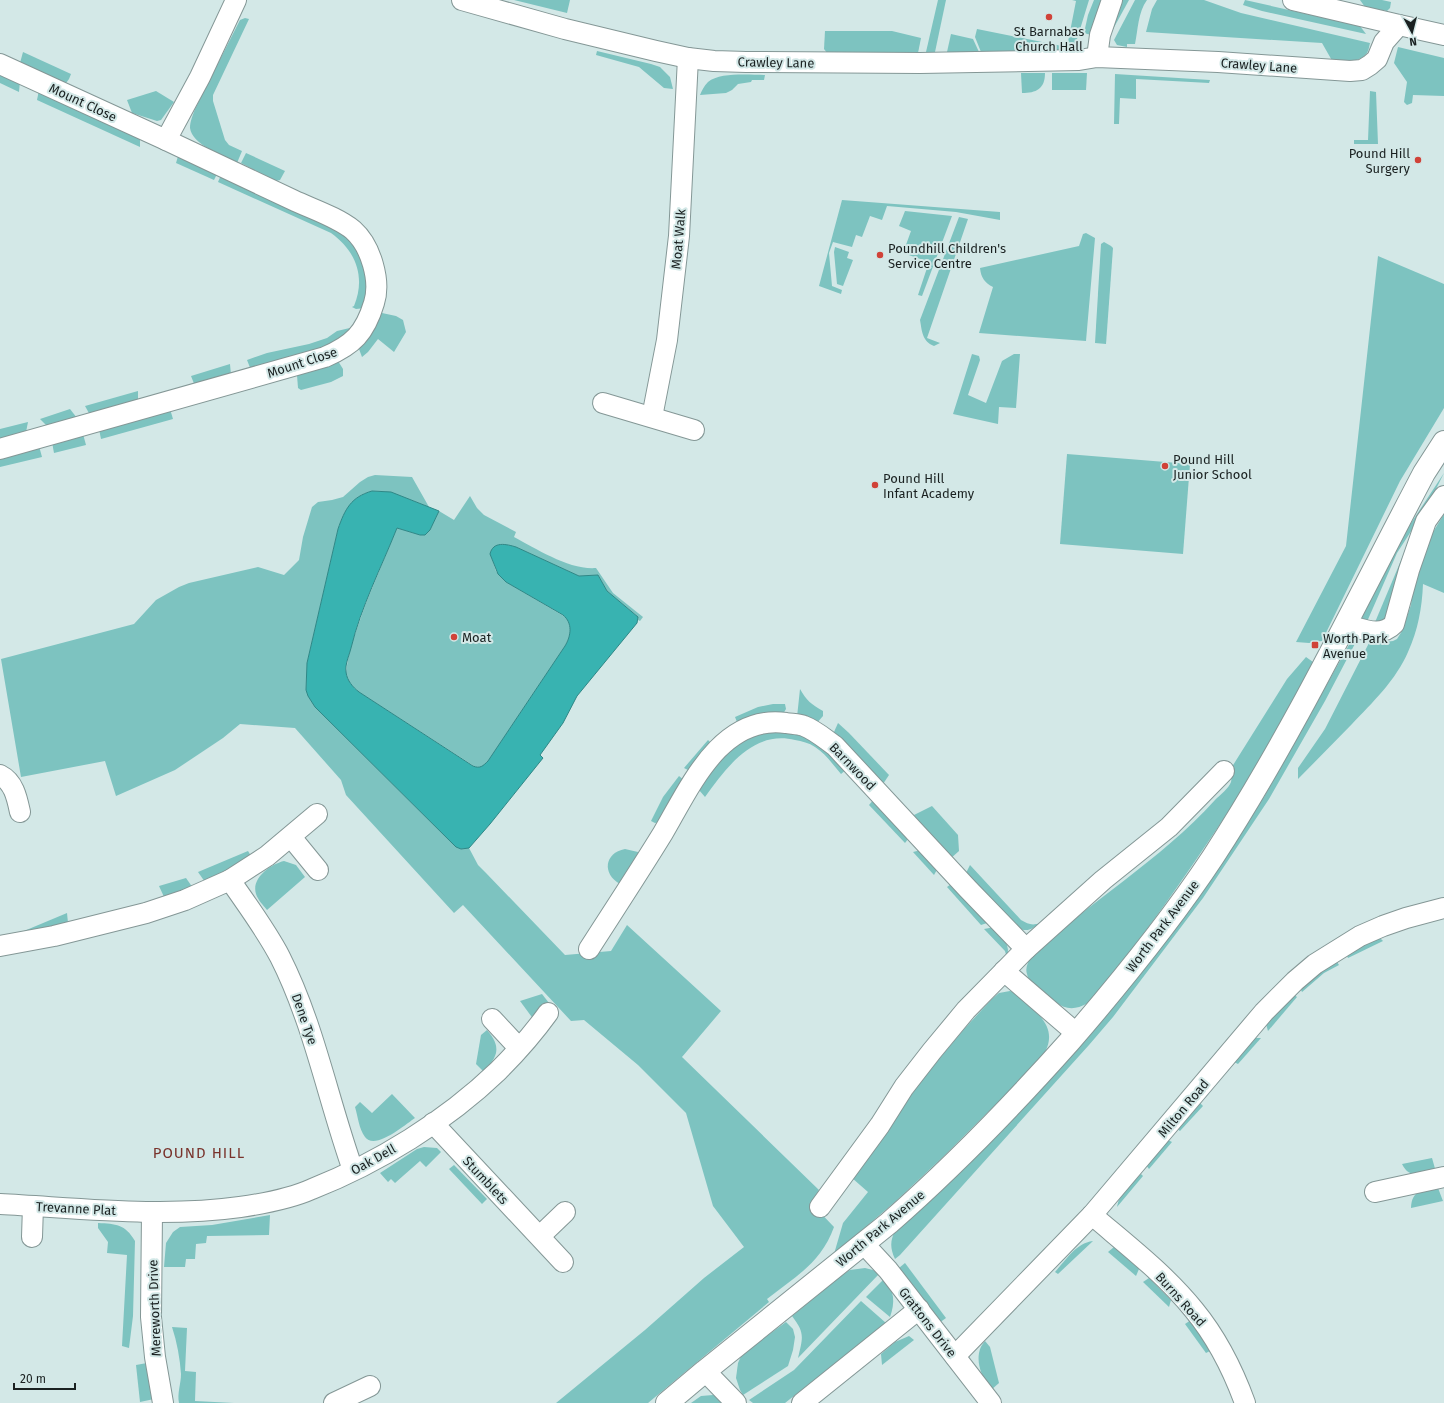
<svg xmlns="http://www.w3.org/2000/svg" width="1444" height="1403" font-family="'Fira Sans',sans-serif">
<style>
.green{fill:#7dc3c0}
.water{fill:#38b3b1;stroke:#2f8786}
.lines{fill:none;stroke-linecap:round;stroke-linejoin:round}
.minor-casing{stroke:#849796;stroke-width:22}
.major-casing{stroke:#849796;stroke-width:24}
.minor{stroke:#fff;stroke-width:20}
.major{stroke:#fff;stroke-width:22}
.poi-dot{fill:#d04238;stroke:#d3e8e7;stroke-width:1.5}
.labels{text-anchor:middle;stroke-width:4;stroke-linejoin:round;paint-order:stroke}
.poi-label{font-size:13px;fill:#1a2121;stroke:#d3e8e7;text-anchor:start}
.street-label{font-size:13px;fill:#1a2121;stroke:#d3e8e7}
.quarter-label{font-size:15px;letter-spacing:1px;fill:#79332c;stroke:#d3e8e7}
</style>
<rect width="100%" height="100%" fill="#d3e8e7"/>
<g class="green">
<path d="M514 0H570L567 13Z"/>
<path d="M938 0H946L935 52H926Z"/>
<path d="M1072 0H1089L1074 49 1072 51 981 52 975 37 977 29 1067 47 1076 1Z"/>
<path d="M1094 0H1103L1091 35 1084 33 1088 15Z"/>
<path d="M1121 0H1129L1112 31 1109 28Z"/>
<path d="M1135 0H1147C1138 12 1138 30 1135 44H1127V47L1117 45 1114 40Z"/>
<path d="M1157 0H1204L1241 13 1370 43C1369 46 1369 50 1367 53 1361 62 1343 62 1334 64L1322 43 1146 32 1152 9Z"/>
<path d="M1245 0 1360 26 1366 34 1262 11 1243 5Z"/>
<path d="M1360 0H1382L1391 2 1390 8 1387 11 1365 7Z"/>
<path d="M245 18 249 19 213 95V101L225 140 229 145 242 151 237 163C223 155 192 145 190 128 190 121 193 115 195 109L240 20Z"/>
<path d="M825 31H892L921 38 918 53 828 54 824 49Z"/>
<path d="M951 34 973 39 979 52H947Z"/>
<path d="M1398 47 1444 58V96L1413 95 1412 103 1407 105 1404 102 1407 82 1394 63Z"/>
<path d="M597 51 651 64 660 67 670 77 673 89 664 88 639 67 596 55Z"/>
<path d="M23 52 71 74 69 79 66 83H62L20 63Z"/>
<path d="M0 71 20 81 19 92 0 83Z"/>
<path d="M1045 73C1045 89 1036 93 1022 93L1021 73Z"/>
<path d="M1052 73H1087L1086 90H1052Z"/>
<path d="M1115 74 1210 80 1209 83 1136 79V99L1120 98 1119 124H1114Z"/>
<path d="M765 75 764 80H752L751 82 738 84 732 90 726 93 700 95C702 90 704 86 708 82 720 72 750 75 765 75Z"/>
<path d="M39 90 140 136V147L37 100Z"/>
<path d="M156 91 174 102 161 120 157 121 132 113 127 100Z"/>
<path d="M1370 91 1376 92 1378 144H1354V140H1368Z"/>
<path d="M179 153 218 172 214 180 176 163Z"/>
<path d="M246 153 285 171 280 180 276 181 241 163Z"/>
<path d="M222 173 335 225 360 251 370 280 365 308 356 309 352 307 354 306C366 277 356 251 331 233L218 182Z"/>
<path d="M842 200 1000 212V220L956 212 887 206 882 220 870 216 862 237 856 235 852 247 833 242 829 253 832 286 842 290 841 294 819 286Z"/>
<path d="M905 211 952 216 922 296 918 295 929 262 903 253 911 231 899 226Z"/>
<path d="M959 217 968 219 927 338 940 343 934 346C922 341 922 331 920 320Z"/>
<path d="M1086 233 1095 238 1086 341 979 333 993 287C985 283 981 278 980 268L1079 246 1083 234Z"/>
<path d="M1104 242 1111 246 1113 248 1106 344 1095 343 1101 244Z"/>
<path d="M835 247 849 252 847 258 853 260 843 286 837 284 834 252Z"/>
<path d="M1378 256 1444 284V408L1400 481 1322 641 1309 643 1296 642 1346 546Z"/>
<path d="M382 313 396 316 403 320 406 332 394 352 378 339 368 352 362 357 359 349Z"/>
<path d="M354 327 338 343 251 370 247 360 267 353 309 344 327 338 337 331Z"/>
<path d="M972 354 979 356 980 360 968 395 986 403 1002 361 1014 354H1020L1016 408 999 407 998 424 953 414Z"/>
<path d="M338 361 343 369V376L331 382 301 390 298 388 297 375Z"/>
<path d="M230 364 231 375 195 386 191 376Z"/>
<path d="M138 391V401L90 415 85 406Z"/>
<path d="M70 409 77 418 47 426 40 419Z"/>
<path d="M170 409 173 419 101 439 99 429Z"/>
<path d="M28 422 26 432 0 440V429Z"/>
<path d="M83 434 86 445 54 453 52 442Z"/>
<path d="M39 446 42 457 0 467V456Z"/>
<path d="M1067 454 1190 464 1183 554 1060 544Z"/>
<path d="M1444 473 1428 505 1397 553 1366 624 1360 622 1392 552Z"/>
<path d="M375 475 412 477 429 507C385 490 359 474 338 529L307 663 306 690 315 707 456 847 461 849 469 848 478 865 486 873 565 955 611 951 627 925 721 1011 682 1057 819 1190 811 1203 834 1227C821 1263 795 1277 767 1299L769 1302 648 1403H556L645 1330 704 1278 744 1247 713 1206 686 1113 638 1065 584 1020 571 1021 463 905 454 913 346 795 341 780 295 728 240 724 223 738 175 770 116 796 105 761 21 777 1 659 134 624 156 600 179 587 189 583 258 567 284 575 299 560 303 537 312 507 318 502 332 500 343 497 360 482 368 477Z"/>
<path d="M470 496 477 508 484 515 516 532 514 537C537 549 569 570 596 568L613 593 643 617 640 621 638 620 636 615 607 591 598 575 579 576 516 547 501 544 491 556 496 571 506 582 567 618C572 627 570 637 565 646L488 761 484 766 477 768 359 692 349 682 347 677 346 672 348 659 353 640 366 603 397 528 420 535 430 530 439 511 454 520Z"/>
<path d="M1444 514V593L1423 584C1422 608 1418 630 1408 652 1396 680 1372 703 1352 724 1334 742 1316 761 1298 779V768L1325 729 1370 641 1375 639 1385 642 1393 641 1397 639 1402 631 1411 605 1414 576 1424 547Z"/>
<path d="M1408 552 1387 621 1373 627 1402 558Z"/>
<path d="M1355 634 1359 636 1325 701 1269 799 1203 898 1113 1017 1089 1045 900 1255 895 1259C890 1248 890 1241 895 1231L1081 1045 1139 975 1264 797Z"/>
<path d="M1306 657 1313 662C1282 727 1246 786 1206 845 1169 900 1131 953 1088 1003 1067 1015 1057 1004 1041 990 1036 986 1028 981 1027 974 1025 968 1028 963 1030 958 1088 902 1160 861 1215 800 1220 795 1229 788 1231 782 1232 778 1231 774 1230 770L1287 679Z"/>
<path d="M800 689C806 700 812 705 823 711V716L816 724 797 717Z"/>
<path d="M773 704H785L786 709 783 714 740 724 737 722 735 717 758 707Z"/>
<path d="M838 723 849 733 889 775 883 784 834 732Z"/>
<path d="M778 729 817 740 848 768 841 774C833 765 826 754 815 747 809 743 802 741 795 740 753 730 727 767 705 797L699 790C714 768 730 744 756 733 762 730 771 730 778 729Z"/>
<path d="M708 740 712 744 690 771 684 768Z"/>
<path d="M679 776 685 781 660 822 655 823 651 821 663 797Z"/>
<path d="M875 798 908 839 905 843 869 805Z"/>
<path d="M932 806 958 835 959 851 950 859 912 816Z"/>
<path d="M625 849 638 852 639 856 620 884C602 874 604 853 625 849Z"/>
<path d="M921 850 938 868 934 875 913 852Z"/>
<path d="M248 851 251 856 238 865 205 882 198 872Z"/>
<path d="M284 861 296 865 305 877 267 910C263 905 258 900 256 894 251 878 271 864 284 861Z"/>
<path d="M970 865 1021 920C1028 924 1032 926 1040 923 1030 931 1027 932 1015 927L966 873Z"/>
<path d="M186 878 193 888 165 899 159 886Z"/>
<path d="M954 882 990 922 981 925 947 887Z"/>
<path d="M67 913 68 923 25 934 24 931Z"/>
<path d="M995 927C1003 936 1011 946 1007 958L1005 951 984 929Z"/>
<path d="M1379 937 1383 941 1348 958 1346 954Z"/>
<path d="M1337 962 1339 965 1324 973 1302 992 1300 988 1309 979Z"/>
<path d="M1010 991C1021 995 1025 999 1033 1008 1049 1025 1055 1036 1042 1058L946 1154 896 1201 834 1254 843 1223 868 1192 852 1178 924 1077 965 1028 992 999 999 993Z"/>
<path d="M542 994 549 1003 543 1012 534 1020 520 1001Z"/>
<path d="M1293 994 1297 997 1268 1031 1266 1024Z"/>
<path d="M487 1030C501 1046 499 1057 483 1071L476 1064 481 1035Z"/>
<path d="M1255 1038H1261L1238 1064 1234 1062Z"/>
<path d="M392 1094 415 1118C406 1124 375 1151 365 1137 359 1129 358 1117 355 1107L360 1102 372 1113Z"/>
<path d="M1200 1103 1203 1106 1180 1131 1176 1128Z"/>
<path d="M1168 1140 1172 1142 1149 1169 1146 1165Z"/>
<path d="M424 1147 437 1148 441 1152 426 1167 420 1161 395 1183 391 1179 388 1182 380 1173 417 1149Z"/>
<path d="M1432 1158 1436 1172C1421 1174 1409 1179 1402 1164Z"/>
<path d="M454 1165 487 1199 482 1204 449 1169Z"/>
<path d="M1141 1174 1143 1176 1117 1207C1119 1193 1131 1183 1141 1174Z"/>
<path d="M1438 1188 1443 1201 1411 1208C1412 1189 1423 1191 1438 1188Z"/>
<path d="M270 1215 269 1235 207 1236 206 1243 196 1244 195 1259H186L185 1267H164L166 1243 173 1232 180 1227 212 1225Z"/>
<path d="M98 1223C116 1224 125 1224 135 1241L133 1316 129 1348 122 1346 127 1255 107 1253 108 1242 98 1228Z"/>
<path d="M1093 1241 1058 1274 1055 1272C1066 1260 1076 1243 1093 1241Z"/>
<path d="M1114 1247 1139 1269 1136 1276 1108 1252Z"/>
<path d="M905 1263 946 1318 939 1323 899 1268Z"/>
<path d="M865 1268 873 1270 879 1274 798 1358C803 1337 805 1333 792 1316L842 1275 850 1270Z"/>
<path d="M1149 1278 1171 1300 1169 1307 1143 1282Z"/>
<path d="M884 1279C895 1290 895 1303 890 1317L866 1297Z"/>
<path d="M861 1301 886 1323 785 1403H753L749 1400 794 1370Z"/>
<path d="M1191 1320 1212 1350 1206 1353 1185 1324Z"/>
<path d="M786 1322 793 1329 795 1337 793 1350 788 1366 743 1395 740 1390 736 1378 738 1363 742 1354Z"/>
<path d="M172 1327 187 1328 185 1371 196 1372 195 1401 234 1403H179C177 1393 181 1384 181 1374 180 1359 177 1342 172 1327Z"/>
<path d="M909 1336 914 1340 882 1365 881 1354 895 1342Z"/>
<path d="M985 1341 990 1347 999 1383 991 1390C981 1377 972 1355 985 1341Z"/>
<path d="M147 1363 154 1399 140 1402 136 1365Z"/>
<path d="M713 1395 721 1397 725 1403H691L701 1396Z"/>
</g>
<path class="water" d="M372 491 391 492 439 511 430 530 425 535H420L397 528C381 568 361 607 351 648 349 656 345 664 346 672 347 681 353 687 359 692L473 766C480 769 483 766 488 761L565 646C571 636 573 623 563 615L506 582 498 574 490 554C493 541 506 544 516 547L579 576 598 575 607 591 638 617 637 623 577 696 563 723 540 755 543 758 490 824 469 848 461 849 456 847 315 707 308 696 306 690 307 663 338 529C345 509 351 497 372 491Z"/>
<g class="lines">
<defs>
<g id="minor">
<path d="M462 0 565 29 656 51 688 58 714 61 746 62 920 63 1079 60 1097 57 1218 62 1350 71 1362 70 1370 65 1377 59 1384 42 1399 25"/>
<path d="M1293 0 1399 25 1444 35"/>
<path d="M1097 57 1100 35 1112 0"/>
<path d="M0 64 166 140 200 77 236 0"/>
<path d="M603 403 694 430"/>
<path d="M652 417 667 340 679 236 688 58"/>
<path d="M0 449 325 357C353 345 365 333 374 303 381 281 371 246 353 230 337 217 312 209 293 200 251 180 209 160 166 140"/>
<path d="M1346 625C1363 629 1381 638 1394 624L1409 570 1426 521 1444 496"/>
<path d="M0 775C14 782 17 798 20 812"/>
<path d="M291 837 318 870"/>
<path d="M230 880 267 856 317 814"/>
<path d="M0 946 54 936 146 913 185 900 230 880C247 905 266 930 280 957 314 1024 328 1100 353 1170"/>
<path d="M589 949C614 910 639 872 663 833 690 787 721 714 786 723 792 724 799 724 804 726 815 730 825 739 835 746L968 889 1026 949"/>
<path d="M1004 971 1076 1033"/>
<path d="M492 1019 519 1048"/>
<path d="M433 1123 563 1262"/>
<path d="M1375 1192 1444 1177"/>
<path d="M0 1204C78 1208 162 1218 240 1207 261 1204 292 1198 312 1189 378 1163 446 1121 498 1071 516 1053 533 1034 548 1013"/>
<path d="M820 1207 880 1125 904 1087 932 1051 966 1010 1026 949 1103 880 1169 827 1224 771"/>
<path d="M152 1212 151 1317 155 1357 163 1403"/>
<path d="M1092 1215C1127 1245 1165 1274 1194 1310 1217 1338 1233 1370 1245 1403"/>
<path d="M540 1236 565 1212"/>
<path d="M32 1237 33 1206"/>
<path d="M863 1243 888 1270 991 1403"/>
<path d="M955 1356 1092 1215 1264 1012 1295 981 1315 964 1360 936 1383 926 1406 918 1444 908"/>
<path d="M705 1371 736 1403"/>
<path d="M334 1403 370 1386"/>
<path d="M802 1403 919 1309"/>
</g>
<path id="major" d="M667 1403 705 1371 889 1223C954 1166 1013 1105 1070 1041 1121 982 1170 922 1213 857 1293 734 1356 602 1424 473L1444 442"/>
</defs>
<use href="#minor" class="minor-casing"/>
<use href="#major" class="major-casing"/>
<use href="#minor" class="minor"/>
<use href="#major" class="major"/>
</g>
<g class="poi-dot">
<circle cx="1049" cy="17" r="4"/>
<circle cx="1418" cy="160" r="4"/>
<circle cx="880" cy="255" r="4"/>
<circle cx="1165" cy="466" r="4"/>
<circle cx="875" cy="485" r="4"/>
<circle cx="454" cy="637" r="4"/>
<rect x="1311" y="641" width="8" height="8" rx="2"/>
</g>
<g class="labels">
<g class="poi-label">
<text x="1049" y="36" text-anchor="middle">St Barnabas<tspan x="1049" dy="15">Church Hall</tspan></text>
<text x="1410" y="158" text-anchor="end">Pound Hill<tspan x="1410" dy="15">Surgery</tspan></text>
<text x="888" y="253">Poundhill Children's<tspan x="888" dy="15">Service Centre</tspan></text>
<text x="1173" y="464">Pound Hill<tspan x="1173" dy="15">Junior School</tspan></text>
<text x="883" y="483">Pound Hill<tspan x="883" dy="15">Infant Academy</tspan></text>
<text x="462" y="642">Moat</text>
<text x="1323" y="643">Worth Park<tspan x="1323" dy="15">Avenue</tspan></text>
</g>
<g class="street-label">
<text transform="translate(776 62) rotate(1)" y="5">Crawley Lane</text>
<text transform="translate(1259 65) rotate(4)" y="5">Crawley Lane</text>
<text transform="translate(83 102) rotate(25)" y="5">Mount Close</text>
<text transform="translate(678 239) rotate(-85)" y="5">Moat Walk</text>
<text transform="translate(302 362) rotate(-18)" y="5">Mount Close</text>
<text transform="translate(853 766) rotate(46)" y="5">Barnwood</text>
<text transform="translate(1162 926) rotate(-53)" y="5">Worth Park Avenue</text>
<text transform="translate(305 1019) rotate(71)" y="5">Dene Tye</text>
<text transform="translate(1183 1108) rotate(-50)" y="5">Milton Road</text>
<text transform="translate(373 1159) rotate(-29)" y="5">Oak Dell</text>
<text transform="translate(486 1180) rotate(47)" y="5">Stumblets</text>
<text transform="translate(76 1208) rotate(3)" y="5">Trevanne Plat</text>
<text transform="translate(880 1228) rotate(-40)" y="5">Worth Park Avenue</text>
<text transform="translate(1181 1299) rotate(48)" y="5">Burns Road</text>
<text transform="translate(154 1308) rotate(-92)" y="5">Mereworth Drive</text>
<text transform="translate(928 1322) rotate(52)" y="5">Grattons Drive</text>
</g>
<g class="quarter-label">
<text x="199" y="1158">POUND HILL</text>
</g>
</g>
<g transform="translate(1412 32) rotate(173)" stroke="#d3e8e7" stroke-width="3" paint-order="stroke">
<path d="M0-3L7 15L0 10L-7 15Z" fill="#1a2121"/>
<text y="-6" font-size="11" font-weight="bold" text-anchor="middle" fill="#1a2121">N</text>
</g>
<path d="M14 1383v6h61v-6" fill="none" stroke="#1a2121" stroke-width="2"/>
<text x="20" y="1383" font-size="12" fill="#1a2121" stroke="#d3e8e7" stroke-width="3" paint-order="stroke">20 m</text>
</svg>
